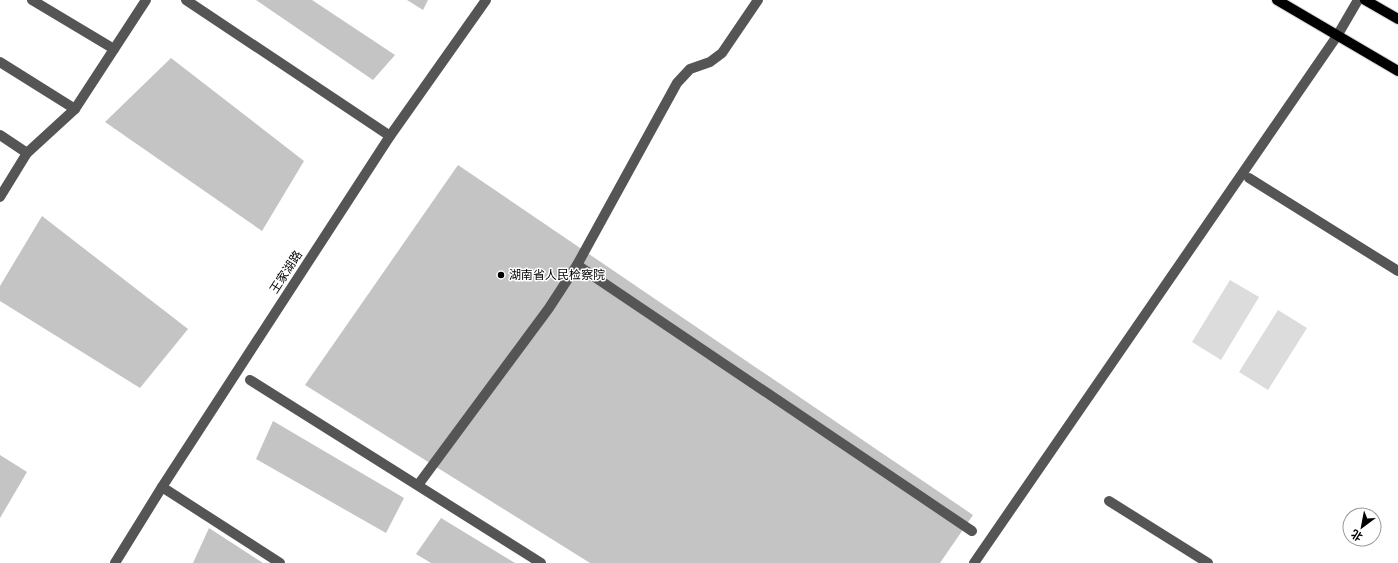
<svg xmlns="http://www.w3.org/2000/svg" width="1398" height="563" font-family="Overpass,'Noto Sans SC',sans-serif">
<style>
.green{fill:#dcdcdc}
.building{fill:#c4c4c4}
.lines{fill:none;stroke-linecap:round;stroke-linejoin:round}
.major-casing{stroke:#dbdbdb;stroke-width:12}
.minor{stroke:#555;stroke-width:10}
.major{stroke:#000;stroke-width:10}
.poi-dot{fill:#000;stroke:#fff;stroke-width:1.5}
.labels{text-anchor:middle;stroke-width:3;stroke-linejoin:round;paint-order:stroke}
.street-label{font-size:12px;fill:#000;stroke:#fff}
.poi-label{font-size:12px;fill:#000;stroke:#fff;text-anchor:start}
</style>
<rect width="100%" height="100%" fill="#fff"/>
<g class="green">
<path d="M1230 280 1259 297 1221 360 1192 342Z"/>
<path d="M1278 310 1307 328 1268 390 1239 372Z"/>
</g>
<g class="building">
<path d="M256 0H312L395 55 373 80Z"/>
<path d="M407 0H428L423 10Z"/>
<path d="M171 58 304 161 262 231 105 122Z"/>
<path d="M458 165 973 515 940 563H590L305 385Z"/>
<path d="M42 216 188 329 140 388 0 301V286Z"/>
<path d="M273 421 404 498 386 533 256 459Z"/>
<path d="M0 455 27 472 0 518Z"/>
<path d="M441 518 515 563H431L416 554Z"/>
<path d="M209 528 263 563H193Z"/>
</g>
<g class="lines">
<defs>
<g id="major">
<path d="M1277 0 1398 71"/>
<path d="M1365 0 1398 19"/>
</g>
</defs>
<use href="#major" class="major-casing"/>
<g class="minor">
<path d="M32 0 114 49"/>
<path d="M186 0 390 136"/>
<path d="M0 62 75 109"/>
<path d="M0 135 27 153"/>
<path d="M1249 178 1398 271"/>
<path d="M0 197 27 153 75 109 146 0"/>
<path d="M577 265 972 531"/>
<path d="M250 380 541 563"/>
<path d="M418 485 549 308 577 265 677 83 690 69 710 62 722 53 758 0"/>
<path d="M162 487 280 563"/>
<path d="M1109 501 1208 563"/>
<path d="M115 563 162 487 390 136 486 0"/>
<path d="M974 563 1337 36 1358 0"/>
</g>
<use href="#major" class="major"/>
</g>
<circle class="poi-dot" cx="501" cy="275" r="4"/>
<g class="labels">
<g class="street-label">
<text transform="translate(286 272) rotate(-57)" y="4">王家湖路</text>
</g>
<g class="poi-label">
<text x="509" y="279">湖南省人民检察院</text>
</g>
</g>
<g transform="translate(1362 527) rotate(212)"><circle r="19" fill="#ffffff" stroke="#999999"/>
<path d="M0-3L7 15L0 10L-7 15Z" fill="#000000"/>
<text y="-6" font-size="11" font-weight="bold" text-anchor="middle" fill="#000000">北</text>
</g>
</svg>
